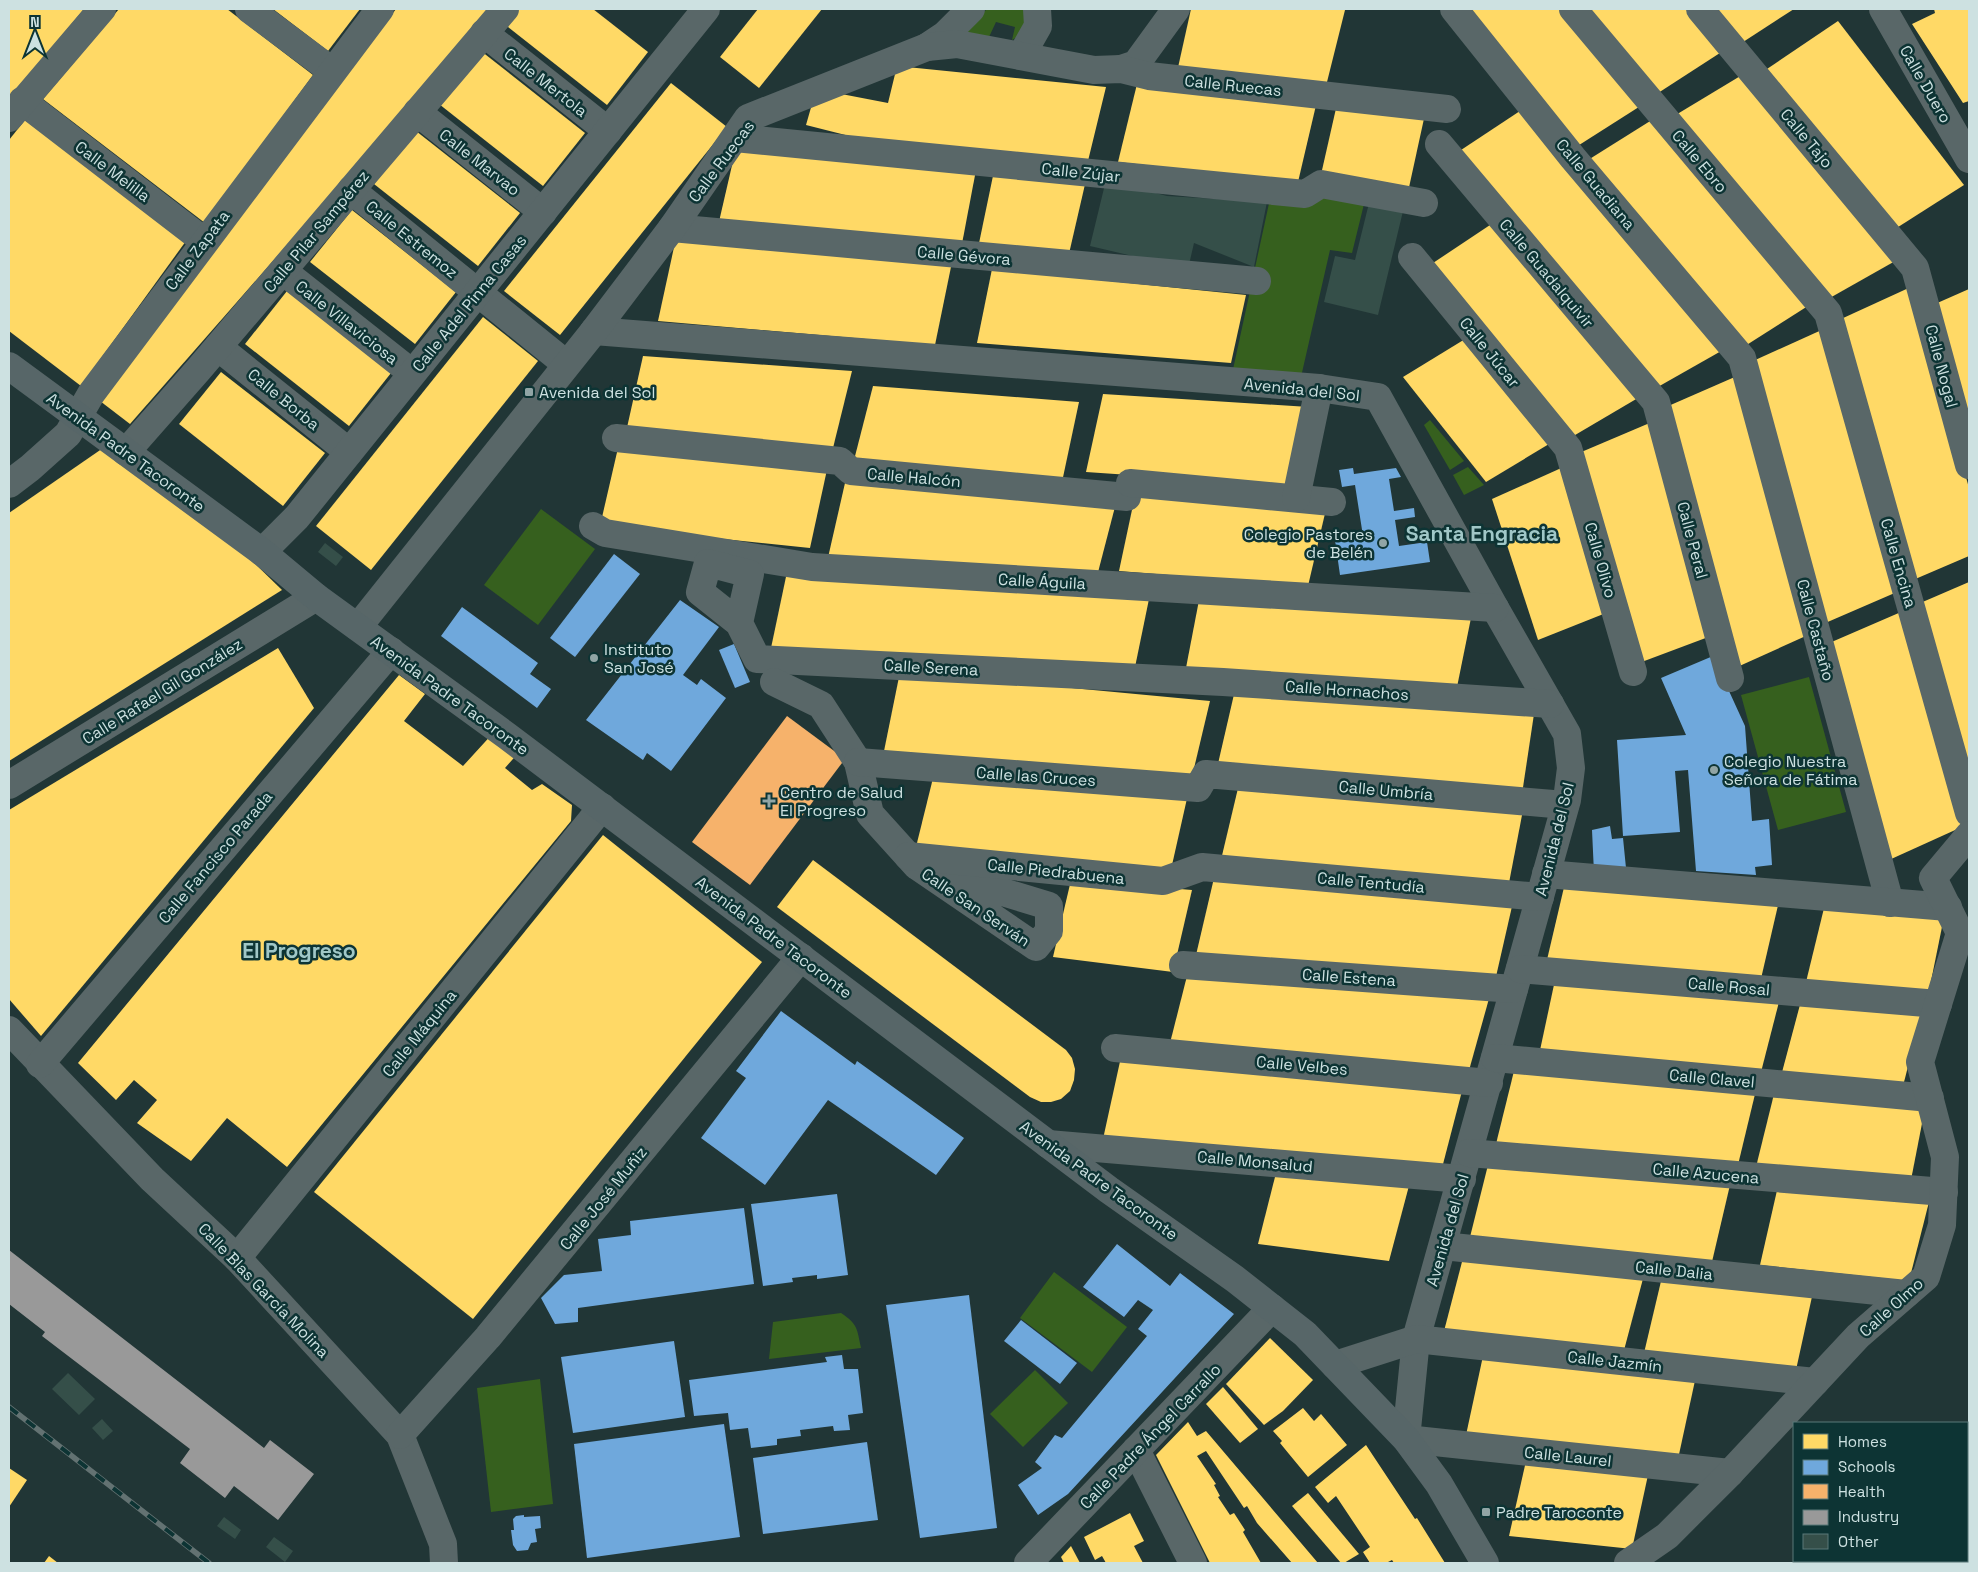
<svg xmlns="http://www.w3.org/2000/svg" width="1978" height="1572" font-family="'Space Grotesk',sans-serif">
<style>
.green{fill:#36601e}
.homes{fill:#ffd966}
.schools{fill:#6fa8dc}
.health{fill:#f6b26b}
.industry{fill:#999}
.building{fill:#354f49}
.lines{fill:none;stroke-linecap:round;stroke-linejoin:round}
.street{stroke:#596768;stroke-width:28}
.secondary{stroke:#576668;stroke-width:28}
.rail-casing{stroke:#637272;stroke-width:5.5}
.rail{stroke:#0d3434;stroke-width:4;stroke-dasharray:11;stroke-linecap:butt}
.poi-dot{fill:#91a5a5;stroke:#0d3434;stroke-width:2}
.labels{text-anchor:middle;stroke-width:5;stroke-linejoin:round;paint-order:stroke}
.street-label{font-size:16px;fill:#cde1e1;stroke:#0d3434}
.poi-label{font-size:16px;fill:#cde1e1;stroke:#0d3434;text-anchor:start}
.district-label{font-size:21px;font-weight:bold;fill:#a0c7c7;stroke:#0d3434}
</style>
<rect width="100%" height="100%" fill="#213636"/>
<g class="green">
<path d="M987 9H1030L1026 32 1012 40 1015 27 996 22 989 37 962 34Z"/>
<path d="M1273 185 1365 200 1352 253 1330 250 1301 377 1232 374Z"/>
<path d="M1430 420 1464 461 1450 470 1424 425Z"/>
<path d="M1468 467 1484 485 1464 495 1453 475Z"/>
<path d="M541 509 595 549 538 625 484 585Z"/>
<path d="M1809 677 1846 812 1778 830 1741 695Z"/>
<path d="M1054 1272 1127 1327 1092 1372 1020 1318Z"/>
<path d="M841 1313C858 1324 857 1329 861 1348L769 1359 773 1322Z"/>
<path d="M1035 1370 1068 1403 1023 1447 990 1414Z"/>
<path d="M540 1379 553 1504 491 1512 477 1388Z"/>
<path d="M1969 1480V1563H1865L1867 1561H1967V1481Z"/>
</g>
<g class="homes">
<path d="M9 9H84L9 100Z"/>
<path d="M119 9H227L313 75 205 223 43 99Z"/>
<path d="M273 9H360L328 51Z"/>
<path d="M396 9H494L130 424 100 401Z"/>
<path d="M514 9H593L648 52 607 105 503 23Z"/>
<path d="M758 9H822L759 88 720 57Z"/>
<path d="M1191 9H1331L1345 10 1325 90 1177 72Z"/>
<path d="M1460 9H1562L1642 105 1576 147Z"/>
<path d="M1583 9H1689L1723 51 1655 95Z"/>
<path d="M1711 9H1794L1740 44Z"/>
<path d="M1934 9H1969V101L1963 103 1912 24 1935 13Z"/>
<path d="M1838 21 1964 185 1895 229 1764 71Z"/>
<path d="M481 51 585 133 543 186 439 104Z"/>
<path d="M897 66 1106 87 1087 165 881 144 806 125 814 97 831 92 888 103Z"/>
<path d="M1742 75 1897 260 1828 299 1674 116Z"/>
<path d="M671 83 727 127 560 335 504 291Z"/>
<path d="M1137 84 1317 101 1298 182 1118 162Z"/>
<path d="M1337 104 1425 114 1408 192 1320 179Z"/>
<path d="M1523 109 1723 350 1656 388 1458 152Z"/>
<path d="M1655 118 1811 304 1745 346 1588 160Z"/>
<path d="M25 120 186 241 81 386 9 331V140Z"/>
<path d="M416 131 520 213 478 266 374 184Z"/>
<path d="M736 148 976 170 961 249 718 226Z"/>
<path d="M994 171 1086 180 1068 258 978 248Z"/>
<path d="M352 210 456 292 415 344 310 262Z"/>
<path d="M1496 221 1643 395 1570 438 1430 265Z"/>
<path d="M676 238 952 262 935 345 658 321Z"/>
<path d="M992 269 1246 295 1231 363 977 343Z"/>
<path d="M1913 286 1969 488V556L1913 580 1841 319Z"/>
<path d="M1969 289V424L1935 304Z"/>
<path d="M287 291 391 373 349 426 245 344Z"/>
<path d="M483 317 538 361 371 570 316 526Z"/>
<path d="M1826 328 1897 592 1823 624 1753 361Z"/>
<path d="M1470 336 1554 441 1486 482 1403 377Z"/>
<path d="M643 356 852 371 832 452 626 432Z"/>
<path d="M221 372 325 453 283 506 179 424Z"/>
<path d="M1737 376 1808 635 1735 668 1666 407Z"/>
<path d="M873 386 1079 402 1062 482 853 464Z"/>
<path d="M1103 394 1309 407 1291 486 1086 472Z"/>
<path d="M1652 422 1711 636 1639 663 1579 453Z"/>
<path d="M106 446 212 522 282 590 9 761V513Z"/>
<path d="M618 448 828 465 810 548 600 526Z"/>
<path d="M1568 465 1611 611 1538 640 1492 499Z"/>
<path d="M845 483 1116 503 1096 580 827 562Z"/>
<path d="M1136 491 1327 505 1308 586 1119 571Z"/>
<path d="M787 572 1149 599 1134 672 771 648Z"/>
<path d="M1969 582V761L1966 762 1918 604Z"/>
<path d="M1200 595 1472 613 1456 692 1185 673Z"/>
<path d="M1901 612 1964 826 1889 860 1827 644Z"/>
<path d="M278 648 314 708 41 1036 9 999V810Z"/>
<path d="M900 672 1210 701 1191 781 883 756Z"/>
<path d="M399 675 425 694 404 721 463 766 495 731 520 751 505 768 532 790 542 784 572 805 571 821 287 1167 227 1118 191 1161 137 1123 157 1100 134 1080 116 1100 78 1063Z"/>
<path d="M1235 690 1534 714 1522 794 1217 768Z"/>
<path d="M934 774 1188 794 1170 874 915 851Z"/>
<path d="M1239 784 1523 810 1508 888 1220 864Z"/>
<path d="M603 835 762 962 473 1319 314 1192Z"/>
<path d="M813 860 1066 1050 1072 1058 1075 1069 1074 1080 1070 1091 1061 1099 1051 1102H1041L1030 1097 777 907Z"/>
<path d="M1214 878 1513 902 1495 981 1196 955Z"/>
<path d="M1071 880 1192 890 1173 972 1053 957Z"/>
<path d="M1565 883 1779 901 1760 983 1546 964Z"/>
<path d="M1825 904 1944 917 1928 996 1806 982Z"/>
<path d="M1188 972 1490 995 1468 1074 1169 1047Z"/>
<path d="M1555 980 1780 998 1760 1076 1539 1055Z"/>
<path d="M1801 1001 1922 1012 1903 1086 1781 1076Z"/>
<path d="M1121 1057 1462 1091 1442 1168 1103 1139Z"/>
<path d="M1514 1071 1756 1090 1737 1169 1495 1148Z"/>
<path d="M1775 1090 1926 1103 1910 1185 1755 1171Z"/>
<path d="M1488 1165 1730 1185 1711 1266 1469 1241Z"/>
<path d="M1277 1169 1410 1182 1389 1261 1258 1244Z"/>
<path d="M1778 1186 1930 1198 1909 1281 1760 1265Z"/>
<path d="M1463 1258 1644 1275 1623 1354 1443 1335Z"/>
<path d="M1662 1277 1813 1292 1796 1370 1644 1353Z"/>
<path d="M1270 1338 1313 1380 1283 1411 1264 1425 1226 1384Z"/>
<path d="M1483 1356 1696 1376 1678 1459 1466 1435Z"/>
<path d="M1223 1387 1258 1429 1240 1443 1206 1404Z"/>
<path d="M1303 1408 1314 1421 1321 1414 1347 1445 1308 1477 1289 1454 1280 1443 1282 1441 1273 1431Z"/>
<path d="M1188 1422 1197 1436 1206 1431 1318 1563H1292L1257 1523 1247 1506 1244 1508 1206 1451 1197 1456 1216 1484 1214 1485 1220 1496 1218 1497 1230 1515 1234 1513 1245 1530 1243 1532 1261 1563H1210L1156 1455Z"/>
<path d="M1366 1445 1415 1519 1417 1518 1445 1563H1394L1392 1560 1386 1563H1370L1363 1552 1370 1547 1336 1496 1328 1503 1315 1487Z"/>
<path d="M1526 1461 1648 1475 1632 1549 1509 1536Z"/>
<path d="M9 1468 27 1480 9 1507Z"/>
<path d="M1308 1493 1359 1554 1344 1563H1341L1292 1506Z"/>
<path d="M1130 1513 1144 1541 1134 1546 1143 1563H1106L1102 1556 1095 1560 1084 1537Z"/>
<path d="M1071 1546 1080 1563H1064L1061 1557Z"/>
<path d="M49 1556 58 1563H44Z"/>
</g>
<g class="schools">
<path d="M1353 468 1354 474 1396 468 1401 477 1389 479 1394 511 1414 508 1415 517 1395 520 1399 546 1427 542 1430 562 1340 575 1335 540 1363 536 1355 485 1342 487 1339 470Z"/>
<path d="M614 554 640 574 575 657 550 638Z"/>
<path d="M680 600 719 627 683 675 697 685 701 679 726 698 671 771 647 753 643 760 586 720Z"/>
<path d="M462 607 538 663 530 674 551 689 537 708 441 636Z"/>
<path d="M734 644 750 682 735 688 719 650Z"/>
<path d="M1713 656 1745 726 1752 821 1769 819 1772 865 1755 867 1756 875 1696 871 1688 770 1675 771 1680 832 1623 836 1617 740 1686 735 1661 678Z"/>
<path d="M1610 826 1612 839 1623 838 1626 868 1594 873 1592 830Z"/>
<path d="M781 1011 855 1065 857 1061 964 1138 936 1175 828 1100 765 1185 701 1138 746 1078 736 1071Z"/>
<path d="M837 1194 848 1275 817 1279V1275L792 1278 793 1282 763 1286 751 1204Z"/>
<path d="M744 1208 754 1284 578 1308V1322L555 1324 541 1298 564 1275 602 1271 598 1239 631 1235 630 1221Z"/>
<path d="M1117 1244 1170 1286 1180 1273 1234 1314 1068 1494 1038 1515 1018 1485 1042 1468 1035 1462 1055 1435 1062 1438 1147 1336 1138 1329 1153 1310 1138 1300 1124 1317 1083 1287Z"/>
<path d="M969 1295 997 1528 920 1538 886 1305Z"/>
<path d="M1021 1320 1077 1363 1060 1384 1004 1341Z"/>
<path d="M674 1341 685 1417 573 1433 561 1357Z"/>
<path d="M842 1355 844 1369H858L863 1413 848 1415 850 1430 834 1431 833 1426 800 1430 801 1436 777 1439V1445L751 1448 748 1428 730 1430 728 1413 694 1416 689 1380 827 1362 825 1357Z"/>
<path d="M724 1424 740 1537 587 1558 574 1444Z"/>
<path d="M867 1442 878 1520 763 1534 753 1458Z"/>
<path d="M524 1515V1517L540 1516 541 1528 535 1529 537 1542 531 1543 528 1550 517 1551 513 1545 511 1530H514L513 1519 516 1516Z"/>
</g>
<path class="health" d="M787 716 845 759 750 885 692 842Z"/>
<path class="industry" d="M9 1250 264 1448 270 1440 314 1474 278 1520 234 1486 225 1498 180 1463 190 1449 42 1336 45 1332 9 1304Z"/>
<g class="building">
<path d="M1106 180 1167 196 1267 202 1254 267 1194 243 1188 269 1090 246Z"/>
<path d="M1370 199 1404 207 1378 315 1324 302 1335 256 1355 260Z"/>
<path d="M325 543 343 557 336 566 318 552Z"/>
<path d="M68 1373 95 1399 79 1415 52 1389Z"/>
<path d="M102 1419 113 1431 103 1440 92 1428Z"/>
<path d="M224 1517 241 1530 235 1539 217 1526Z"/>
<path d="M274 1537 293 1551 285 1562 266 1547Z"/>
</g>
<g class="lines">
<g class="street">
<path d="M249 9 332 71"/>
<path d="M1454 9 1573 158 1742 358 1890 903"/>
<path d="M1573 9 1828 313 1969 813"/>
<path d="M1700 9 1915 268 1969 465"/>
<path d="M1883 9 1969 159"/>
<path d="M484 33 608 131"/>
<path d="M927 47 945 35 971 9"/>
<path d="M1021 56 1038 26 1037 9"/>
<path d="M1121 69 1136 64 1176 9"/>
<path d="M22 101 204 241"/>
<path d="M417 112 543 212"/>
<path d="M9 118 102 9"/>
<path d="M735 138 1305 194 1321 184 1424 203"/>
<path d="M1439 144 1656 402 1730 678"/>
<path d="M351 190 566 364"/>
<path d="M672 228 1257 281"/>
<path d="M1412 257 1568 448 1633 672"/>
<path d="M283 271 412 373"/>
<path d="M594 331 1319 388 1378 397 1495 608 1567 734 1571 768 1567 800 1416 1339 1406 1439 1730 1473"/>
<path d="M218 347 349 452"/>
<path d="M616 438 840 461 851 471 1127 497"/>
<path d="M126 452 199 369 505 9"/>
<path d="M1130 483 1332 502"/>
<path d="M9 484 30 468 68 434 91 394 380 9"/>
<path d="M1296 498 1319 388"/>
<path d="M593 526 605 533 812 567 1495 608"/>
<path d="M262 552 297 517 706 9"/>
<path d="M739 623 750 574 708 563 700 592 739 623 757 659 1223 682 1550 704"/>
<path d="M358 627 594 331 672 228 748 118 927 47 957 44 1094 70 1121 69 1149 76 1447 109"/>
<path d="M774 682 821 705 858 762 870 814 917 866 1049 906V931L1036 947 917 866"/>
<path d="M858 762 1198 788 1206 774 1565 805"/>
<path d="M9 785 316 597"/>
<path d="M908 856 1163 881 1202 867 1540 897"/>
<path d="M1546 874 1948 907"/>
<path d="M1183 965 1514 989"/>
<path d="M1520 969 1938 1004"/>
<path d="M9 1030 152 1179 237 1258 400 1435 443 1544 444 1563"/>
<path d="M1115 1048 1489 1083"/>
<path d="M1495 1058 1930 1098"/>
<path d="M40 1064 391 651"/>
<path d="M1048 1144 1462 1179"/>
<path d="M1469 1153 1944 1192"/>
<path d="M1443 1246 1906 1294"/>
<path d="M237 1258 602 807"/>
<path d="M1335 1365 1416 1339 1815 1382"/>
<path d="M400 1435 488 1337 801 957"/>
<path d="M1136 1450 1193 1563"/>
<path d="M1028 1563 1272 1308"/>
<path d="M1628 1563 1667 1536 1730 1473 1858 1336 1926 1277 1942 1225 1945 1157 1920 1062 1960 933 1933 878 1969 835"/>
</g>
<path class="secondary" d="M9 366 262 552 316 597 507 736 1109 1190 1235 1279 1305 1334 1406 1439 1439 1484 1485 1563"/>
<defs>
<path id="rail" d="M9 1407 209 1563"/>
</defs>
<use href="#rail" class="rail-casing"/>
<use href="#rail" class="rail"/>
</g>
<g class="poi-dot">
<rect x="524" y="387" width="10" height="10" rx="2.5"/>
<circle cx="1383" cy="543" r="5"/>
<circle cx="594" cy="658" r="5"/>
<circle cx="1714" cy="770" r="5"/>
<path d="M766.5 793.5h5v5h5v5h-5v5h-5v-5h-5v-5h5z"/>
<rect x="1481" y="1507" width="10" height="10" rx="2.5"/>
</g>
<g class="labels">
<g class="street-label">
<text transform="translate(546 82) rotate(38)" y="6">Calle Mertola</text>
<text transform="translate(1926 84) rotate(60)" y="6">Calle Duero</text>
<text transform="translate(1233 85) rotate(6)" y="6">Calle Ruecas</text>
<text transform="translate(1807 138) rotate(50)" y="6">Calle Tajo</text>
<text transform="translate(721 161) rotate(-53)" y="6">Calle Ruecas</text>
<text transform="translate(1700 161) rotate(50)" y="6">Calle Ebro</text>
<text transform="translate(480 162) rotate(38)" y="6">Calle Marvao</text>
<text transform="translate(113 171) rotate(37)" y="6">Calle Melilla</text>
<text transform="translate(1081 172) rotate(6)" y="6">Calle Zújar</text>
<text transform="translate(1596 184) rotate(50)" y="6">Calle Guadiana</text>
<text transform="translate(316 231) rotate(-50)" y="6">Calle Pilar Sampérez</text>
<text transform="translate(412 239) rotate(39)" y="6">Calle Estremoz</text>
<text transform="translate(197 250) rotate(-53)" y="6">Calle Zapata</text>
<text transform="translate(964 255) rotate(5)" y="6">Calle Gévora</text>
<text transform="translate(1547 273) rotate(50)" y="6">Calle Guadalquivir</text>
<text transform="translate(469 303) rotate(-51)" y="6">Calle Adel Pinna Casas</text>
<text transform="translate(347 322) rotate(38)" y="6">Calle Villaviciosa</text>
<text transform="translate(1490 352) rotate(51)" y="6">Calle Júcar</text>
<text transform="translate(1942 366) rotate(75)" y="6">Calle Nogal</text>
<text transform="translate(1302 389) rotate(6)" y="6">Avenida del Sol</text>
<text transform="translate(284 399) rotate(39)" y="6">Calle Borba</text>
<text transform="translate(126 452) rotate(36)" y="6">Avenida Padre Tacoronte</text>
<text transform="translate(914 477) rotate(5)" y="6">Calle Halcón</text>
<text transform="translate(1693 540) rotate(75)" y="6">Calle Peral</text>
<text transform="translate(1601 560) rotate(74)" y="6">Calle Olivo</text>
<text transform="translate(1899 563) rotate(74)" y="6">Calle Encina</text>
<text transform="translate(1042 581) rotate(3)" y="6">Calle Águila</text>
<text transform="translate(1816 630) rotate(75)" y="6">Calle Castaño</text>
<text transform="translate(931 667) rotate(3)" y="6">Calle Serena</text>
<text transform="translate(1347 690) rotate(4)" y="6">Calle Hornachos</text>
<text transform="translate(162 691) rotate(-32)" y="6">Calle Rafael Gil González</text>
<text transform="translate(450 695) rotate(36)" y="6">Avenida Padre Tacoronte</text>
<text transform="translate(1036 776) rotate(4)" y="6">Calle las Cruces</text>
<text transform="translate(1386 790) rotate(5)" y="6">Calle Umbría</text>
<text transform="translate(1554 839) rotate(-76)" y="6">Avenida del Sol</text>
<text transform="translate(215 857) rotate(-50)" y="6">Calle Fancisco Parada</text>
<text transform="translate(1056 871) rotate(6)" y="6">Calle Piedrabuena</text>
<text transform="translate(1371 882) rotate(5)" y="6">Calle Tentudía</text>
<text transform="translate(976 907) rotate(34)" y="6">Calle San Serván</text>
<text transform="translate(774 937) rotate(37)" y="6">Avenida Padre Tacoronte</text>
<text transform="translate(1349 977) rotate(4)" y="6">Calle Estena</text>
<text transform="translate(1729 986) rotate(5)" y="6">Calle Rosal</text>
<text transform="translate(419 1033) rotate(-51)" y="6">Calle Máquina</text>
<text transform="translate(1302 1065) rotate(5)" y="6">Calle Velbes</text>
<text transform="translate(1712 1078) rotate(5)" y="6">Calle Clavel</text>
<text transform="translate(1255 1161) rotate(5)" y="6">Calle Monsalud</text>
<text transform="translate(1706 1173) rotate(5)" y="6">Calle Azucena</text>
<text transform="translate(1099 1180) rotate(36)" y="6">Avenida Padre Tacoronte</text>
<text transform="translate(603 1198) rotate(-51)" y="6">Calle José Muñiz</text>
<text transform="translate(1447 1230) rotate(-74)" y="6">Avenida del Sol</text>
<text transform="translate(1674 1270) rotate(6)" y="6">Calle Dalia</text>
<text transform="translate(264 1290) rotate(46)" y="6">Calle Blas García Molina</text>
<text transform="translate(1891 1307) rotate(-42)" y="6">Calle Olmo</text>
<text transform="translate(1615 1361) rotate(6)" y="6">Calle Jazmín</text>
<text transform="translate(1150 1436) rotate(-46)" y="6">Calle Padre Ángel Carrallo</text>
<text transform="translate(1568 1456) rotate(6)" y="6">Calle Laurel</text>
</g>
<g class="poi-label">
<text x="539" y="398">Avenida del Sol</text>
<text x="1373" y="540" text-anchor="end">Colegio Pastores<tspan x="1373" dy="18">de Belén</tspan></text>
<text x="604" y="655">Instituto<tspan x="604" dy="18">San José</tspan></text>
<text x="1724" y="767">Colegio Nuestra<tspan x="1724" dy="18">Señora de Fátima</tspan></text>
<text x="780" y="798">Centro de Salud<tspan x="780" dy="18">El Progreso</tspan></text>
<text x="1496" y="1518">Padre Taroconte</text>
</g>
<g class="district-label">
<text x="1482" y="541">Santa Engracia</text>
<text x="299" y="958">El Progreso</text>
</g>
</g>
<rect width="1978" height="1572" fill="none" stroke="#cde1e1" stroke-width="20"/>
<rect x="1793" y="1422" width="175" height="140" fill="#0d3434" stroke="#5a7979"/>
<rect x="1803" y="1434" width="25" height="15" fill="#ffd966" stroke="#5a7979"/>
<text x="1838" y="1447" font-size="15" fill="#cde1e1">Homes</text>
<rect x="1803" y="1460" width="25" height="15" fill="#6fa8dc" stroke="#5a7979"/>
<text x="1838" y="1472" font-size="15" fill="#cde1e1">Schools</text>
<rect x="1803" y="1484" width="25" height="15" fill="#f6b26b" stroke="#5a7979"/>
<text x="1838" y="1497" font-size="15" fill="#cde1e1">Health</text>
<rect x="1803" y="1510" width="25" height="15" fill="#999999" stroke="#5a7979"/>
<text x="1838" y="1522" font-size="15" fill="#cde1e1">Industry</text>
<rect x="1803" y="1534" width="25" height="15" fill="#354f49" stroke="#5a7979"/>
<text x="1838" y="1547" font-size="15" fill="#cde1e1">Other</text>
<g transform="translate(35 35)" stroke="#0d3434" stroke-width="4" paint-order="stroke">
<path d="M0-4L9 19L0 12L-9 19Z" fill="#cde1e1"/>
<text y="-8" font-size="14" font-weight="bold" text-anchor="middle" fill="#cde1e1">N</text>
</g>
</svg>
